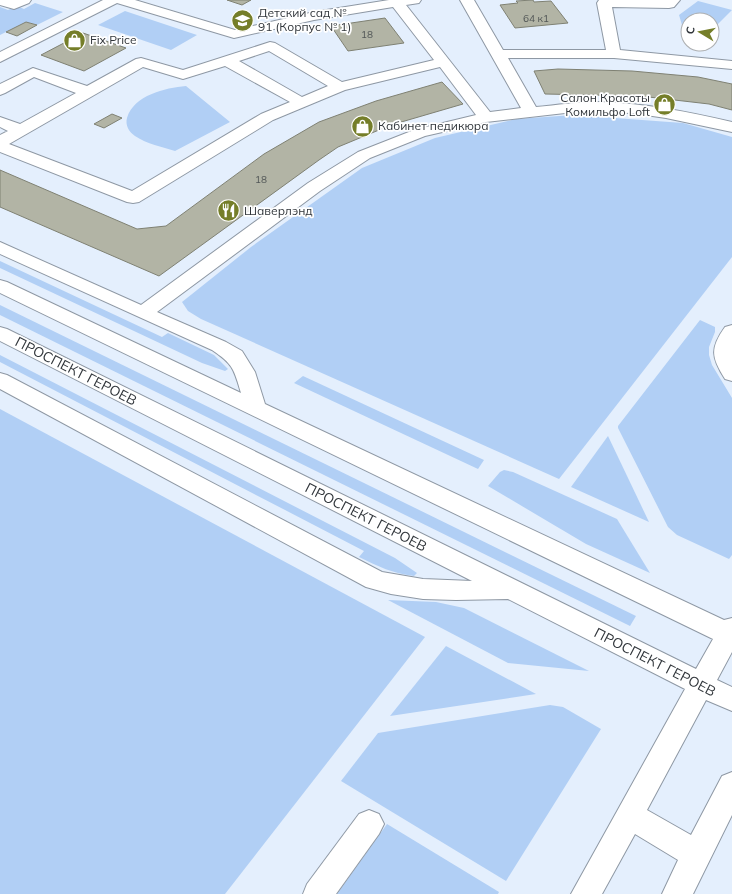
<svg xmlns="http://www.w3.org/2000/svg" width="732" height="894" font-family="Mulish,sans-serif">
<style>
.green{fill:#b1cff5}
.building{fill:#b2b4a5;stroke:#7f8173}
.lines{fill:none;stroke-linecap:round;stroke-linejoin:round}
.minor-casing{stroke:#8e98a4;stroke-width:2}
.minor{fill:#fff;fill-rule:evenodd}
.labels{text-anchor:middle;stroke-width:3.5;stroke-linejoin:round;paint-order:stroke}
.far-number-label{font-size:10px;fill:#515656}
.far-poi-label{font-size:12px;fill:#31363b;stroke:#fff;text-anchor:start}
.street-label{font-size:14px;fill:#31363b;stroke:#fff}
</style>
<rect width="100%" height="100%" fill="#e4effd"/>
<g class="green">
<path d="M698 1 732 10 714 28H712V20H688V25H682L679 15Z"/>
<path d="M35 3 63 12 37 25 26 22 0 35V7L8 10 17 6 24 9Z"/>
<path d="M125 11 197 35 171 50 98 25Z"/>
<path d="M186 86 230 122 175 151C162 147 147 144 135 136 129 132 125 125 127 118 134 95 165 88 186 86Z"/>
<path d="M574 115 683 123 732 137V257L559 479 201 319 188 311 182 302 251 247 362 168 435 138 516 119Z"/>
<path d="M0 261 162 337 168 333 214 355 228 369 225 371 202 363 0 268Z"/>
<path d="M0 305 636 616 630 626 0 315Z"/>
<path d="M700 320 715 327V332L709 347V355L712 365 732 398V555L729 559 677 535 668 527 618 428V426Z"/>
<path d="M0 355 395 558 417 573 414 576C392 573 379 567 359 557L364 551 0 362Z"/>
<path d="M303 376 484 460 478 469 294 383Z"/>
<path d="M0 409 425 637 225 894H0Z"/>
<path d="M608 436 649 522 571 487Z"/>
<path d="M504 470 513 472 617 519 650 573 586 544 488 486 500 472Z"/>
<path d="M388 600 436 602 464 608 589 671 508 663Z"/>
<path d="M446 646 536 694 390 716Z"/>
<path d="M550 705 563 707 601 729 506 881 341 781 378 733Z"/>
<path d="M387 824 499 892 498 894H337Z"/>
</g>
<g class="building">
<path d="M227 0H251L242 5Z"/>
<path d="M533 0 534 2 551 1 568 23 515 28 500 5 518 3 516 1Z"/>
<path d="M385 18 404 43 348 51 331 26Z"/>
<path d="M26 22 37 25 17 36 6 32Z"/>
<path d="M83 33 126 48 84 71 41 55Z"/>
<path d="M558 69 632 71 698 77 732 84V110L709 104 640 96 545 94 534 71Z"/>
<path d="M442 82 463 104 391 125 338 147 319 160 159 276 0 207V170L137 229 166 226 264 154 319 122 376 101Z"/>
<path d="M112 114 122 118 104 128 94 124Z"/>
</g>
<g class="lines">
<defs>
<g id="minor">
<path d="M0 0H31L29 3 14 9 0 5Z"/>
<path d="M103 0H135L235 30 314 12 389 0H421L419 3 406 5 490 112 521 108 460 0H474L503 50H606L597 3 599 0H680L674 7 669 8 612 7 620 50 732 61V69L614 58H508L536 107C557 105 578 102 600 102 645 103 689 112 732 122V132L666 118 632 113 599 112 565 113 486 122 425 136 370 158 320 191 157 312 226 342 242 351 255 372 265 404 724 620 732 618V652L717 680 732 687V711L706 700 647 810 691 835 722 776 732 772V815L693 894H662L678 860 635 834 602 894H571L685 689 508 599 456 600 423 599 391 594 366 587 0 389V373L7 375 382 572 423 579 472 581 0 341V327L7 329 696 669 713 639 0 293V280L7 282 241 393C234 369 233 364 212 350L0 254V242L141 305 308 183 358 152 414 130 476 115 440 67 345 90 273 120 139 202 133 203 127 202 0 152V135L8 131 0 127V117L20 124 76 93 34 77 5 93 0 95V84L33 68 87 86 136 59 141 58 183 70 270 42 275 43 342 82 434 60 393 7 314 20 234 38 117 3 0 62V52ZM269 51 328 86 302 97 239 61ZM225 66 290 102 261 114 132 191 9 144 143 67 183 79Z"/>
<path d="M732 325V381L725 379C711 357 710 348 725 327Z"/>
<path d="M369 810 379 814 384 824 379 834 336 894H303L307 884 359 814Z"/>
</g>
</defs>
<use href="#minor" class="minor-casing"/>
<use href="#minor" class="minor"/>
</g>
<defs>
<symbol id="school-disc" viewBox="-11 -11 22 22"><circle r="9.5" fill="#757e29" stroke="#fff"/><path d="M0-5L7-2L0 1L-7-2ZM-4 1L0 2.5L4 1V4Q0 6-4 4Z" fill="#fff"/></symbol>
<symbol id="shop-disc" viewBox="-11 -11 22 22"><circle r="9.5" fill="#757e29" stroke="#fff"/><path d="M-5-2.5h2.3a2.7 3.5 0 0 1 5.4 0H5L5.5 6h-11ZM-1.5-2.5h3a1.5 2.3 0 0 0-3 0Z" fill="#fff"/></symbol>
<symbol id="restaurant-disc" viewBox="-11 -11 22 22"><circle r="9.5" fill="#757e29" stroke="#fff"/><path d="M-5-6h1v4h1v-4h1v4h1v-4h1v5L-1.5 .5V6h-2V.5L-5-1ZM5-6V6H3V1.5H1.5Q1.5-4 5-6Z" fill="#fff"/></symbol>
</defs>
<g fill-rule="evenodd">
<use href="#school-disc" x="230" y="8" width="25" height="25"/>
<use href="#shop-disc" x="62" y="28" width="25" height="25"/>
<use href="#shop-disc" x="652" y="92" width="25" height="25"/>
<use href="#shop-disc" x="350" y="114" width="25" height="25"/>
<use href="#restaurant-disc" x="216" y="198" width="25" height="25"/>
</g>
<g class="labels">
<g class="far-number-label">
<text x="536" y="22">64 к1</text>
<text x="367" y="38">18</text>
<text x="261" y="183">18</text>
</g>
<g class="far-poi-label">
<text x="258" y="17">Детский сад №<tspan x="258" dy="14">91 (Корпус № 1)</tspan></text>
<text x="90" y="44">Fix Price</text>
<text x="650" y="102" text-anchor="end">Салон Красоты<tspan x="650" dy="14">Комильфо Loft</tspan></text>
<text x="378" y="130">Кабинет педикюра</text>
<text x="244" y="215">Шаверлэнд</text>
</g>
<g class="street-label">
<text transform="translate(76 371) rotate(27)" y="5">ПРОСПЕКТ ГЕРОЕВ</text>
<text transform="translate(366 517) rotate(27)" y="5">ПРОСПЕКТ ГЕРОЕВ</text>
<text transform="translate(655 662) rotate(27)" y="5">ПРОСПЕКТ ГЕРОЕВ</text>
</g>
</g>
<g transform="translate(700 32) rotate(280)"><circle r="19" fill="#ffffff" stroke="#adafb1"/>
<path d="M0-3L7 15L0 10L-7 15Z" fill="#757e29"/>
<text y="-6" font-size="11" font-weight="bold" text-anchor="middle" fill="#31363b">С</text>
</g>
</svg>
